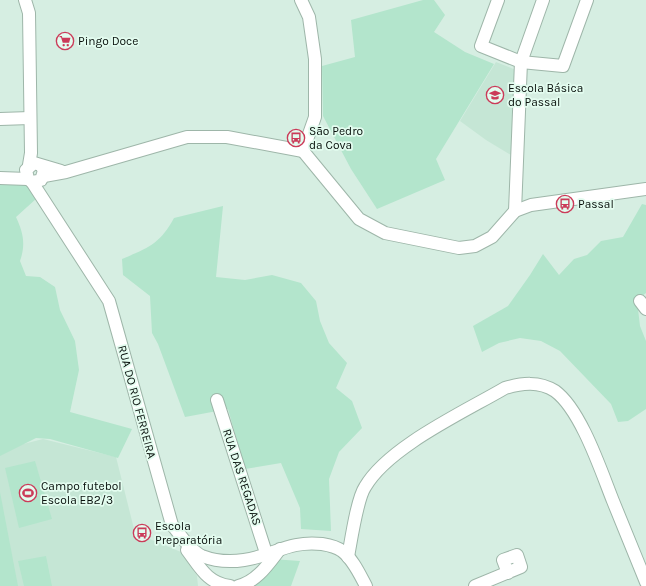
<svg xmlns="http://www.w3.org/2000/svg" width="646" height="586" font-family="Karla,sans-serif">
<style>
.built{fill:#c5e6d5}
.green{fill:#b3e5cc}
.lines{fill:none;stroke-linecap:round;stroke-linejoin:round}
.minor-casing{stroke:#9eb6a9;stroke-width:14}
.minor{stroke:#fff;stroke-width:12}
.labels{text-anchor:middle;stroke-width:3.5;stroke-linejoin:round;paint-order:stroke}
.poi-label{font-size:12px;fill:#070f0b;stroke:#e3fcef;text-anchor:start}
.street-label{font-size:12px;fill:#070f0b;stroke:#e3fcef}
</style>
<rect width="100%" height="100%" fill="#d6eee2"/>
<g class="built">
<path d="M496 62 516 70 511 155 486 140 460 121Z"/>
<path d="M43 439 116 457 135 533 181 552 197 576 198 586H11L0 544V450Z"/>
</g>
<g class="green">
<path d="M423 0H434L445 15 434 32 465 52 494 64 436 159 445 180 377 209 351 169 323 116 322 66 355 57 351 20Z"/>
<path d="M23 182 29 186 37 198 16 217C23 232 26 244 20 261L26 276 40 277 55 287 60 310 75 341 79 370 70 412 132 429 118 458 50 439 36 438 0 456V183Z"/>
<path d="M642 204 646 205V293L642 296 638 309 640 326 646 341V409L628 421 618 422 611 404 560 351 541 341 520 338 499 343 482 352 473 326 508 306 530 275 543 254 559 275 574 259 587 255 601 241 623 237Z"/>
<path d="M223 206 216 277 245 280 272 275 301 283 316 301 320 321 329 343 347 363 336 388 352 401 362 428 339 452 329 479 331 531 301 529 300 508 281 463 245 469 228 409 185 417 158 344 152 333 150 296 123 275 122 259C148 248 160 244 174 218Z"/>
<path d="M35 461 52 519 19 528 5 468Z"/>
<path d="M0 492 18 586H0Z"/>
<path d="M46 556 52 586H24L18 561Z"/>
<path d="M272 559 300 561 291 586H247Z"/>
</g>
<g class="lines">
<defs>
<g id="minor">
<path d="M25 0 29 13 31 153 29 165"/>
<path d="M301 0 309 17 315 59V117L303 151"/>
<path d="M498 0 481 46 521 62 563 66 587 0"/>
<path d="M0 119 30 118"/>
<path d="M303 151 359 219 385 233 459 248 475 246 492 237 515 211 531 205 646 189"/>
<path d="M42 167 44 171 41 180 32 182 28 179 26 170 34 163 61 171"/>
<path d="M44 176 66 172 187 137H227L303 151"/>
<path d="M0 178 28 179"/>
<path d="M32 182 109 301 172 525C181 535 190 551 202 556 215 561 231 562 244 560 273 556 289 540 322 544 328 545 337 547 342 551 353 559 360 575 366 586"/>
<path d="M515 211 521 62 543 0"/>
<path d="M640 301 646 309"/>
<path d="M217 400 266 553"/>
<path d="M187 550C200 567 207 583 230 586"/>
<path d="M348 557C351 541 357 499 365 487 388 447 464 412 505 388 522 383 539 381 555 391 581 410 601 471 613 501 624 528 635 555 646 582"/>
<path d="M238 586C257 582 269 563 280 549"/>
<path d="M475 586 521 567 517 555 503 560 508 573"/>
</g>
</defs>
<use href="#minor" class="minor-casing"/>
<use href="#minor" class="minor"/>
</g>
<defs>
<symbol id="supermarket-ring" viewBox="-11 -11 22 22"><circle r="9.5" fill="#e3fcef" stroke="#cb3b59" stroke-width="1.5"/><path d="M-6-5.5h2.5l.6 2H6L4.5 2H-2.5L-4.4-4H-6ZM-1.5 3.2a1.3 1.3 0 1 0 .1 0ZM3 3.2a1.3 1.3 0 1 0 .1 0Z" fill="#cb3b59"/></symbol>
<symbol id="school-ring" viewBox="-11 -11 22 22"><circle r="9.5" fill="#e3fcef" stroke="#cb3b59" stroke-width="1.5"/><path d="M0-5L7-2L0 1L-7-2ZM-4 1L0 2.5L4 1V4Q0 6-4 4Z" fill="#cb3b59"/></symbol>
<symbol id="bus-ring" viewBox="-11 -11 22 22"><circle r="9.5" fill="#e3fcef" stroke="#cb3b59" stroke-width="1.5"/><path d="M-5-6H5V4H4V6H2V4H-2V6H-4V4H-5ZM-3.5-4V0h7V-4ZM-3.5 1.2v1.5H-2V1.2ZM2 1.2v1.5H3.5V1.2Z" fill="#cb3b59"/></symbol>
<symbol id="stadium-ring" viewBox="-11 -11 22 22"><circle r="9.5" fill="#e3fcef" stroke="#cb3b59" stroke-width="1.5"/><path d="M0-5a6.5 5 0 1 0 0 10a6.5 5 0 1 0 0-10ZM-3.5-1.8h7v3.6h-7Z" fill="#cb3b59"/></symbol>
</defs>
<g fill-rule="evenodd">
<use href="#supermarket-ring" x="55" y="31" width="20" height="20"/>
<use href="#school-ring" x="485" y="85" width="20" height="20"/>
<use href="#bus-ring" x="286" y="128" width="20" height="20"/>
<use href="#bus-ring" x="555" y="194" width="20" height="20"/>
<use href="#stadium-ring" x="18" y="483" width="20" height="20"/>
<use href="#bus-ring" x="132" y="523" width="20" height="20"/>
</g>
<g class="labels">
<g class="poi-label">
<text x="78" y="45">Pingo Doce</text>
<text x="508" y="92">Escola Básica<tspan x="508" dy="14">do Passal</tspan></text>
<text x="309" y="135">São Pedro<tspan x="309" dy="14">da Cova</tspan></text>
<text x="578" y="208">Passal</text>
<text x="41" y="490">Campo futebol<tspan x="41" dy="14">Escola EB2/3</tspan></text>
<text x="155" y="530">Escola<tspan x="155" dy="14">Preparatória</tspan></text>
</g>
<g class="street-label">
<text transform="translate(137 402) rotate(75)" y="4">RUA DO RIO FERREIRA</text>
<text transform="translate(242 477) rotate(72)" y="4">RUA DAS REGADAS</text>
</g>
</g>
</svg>
